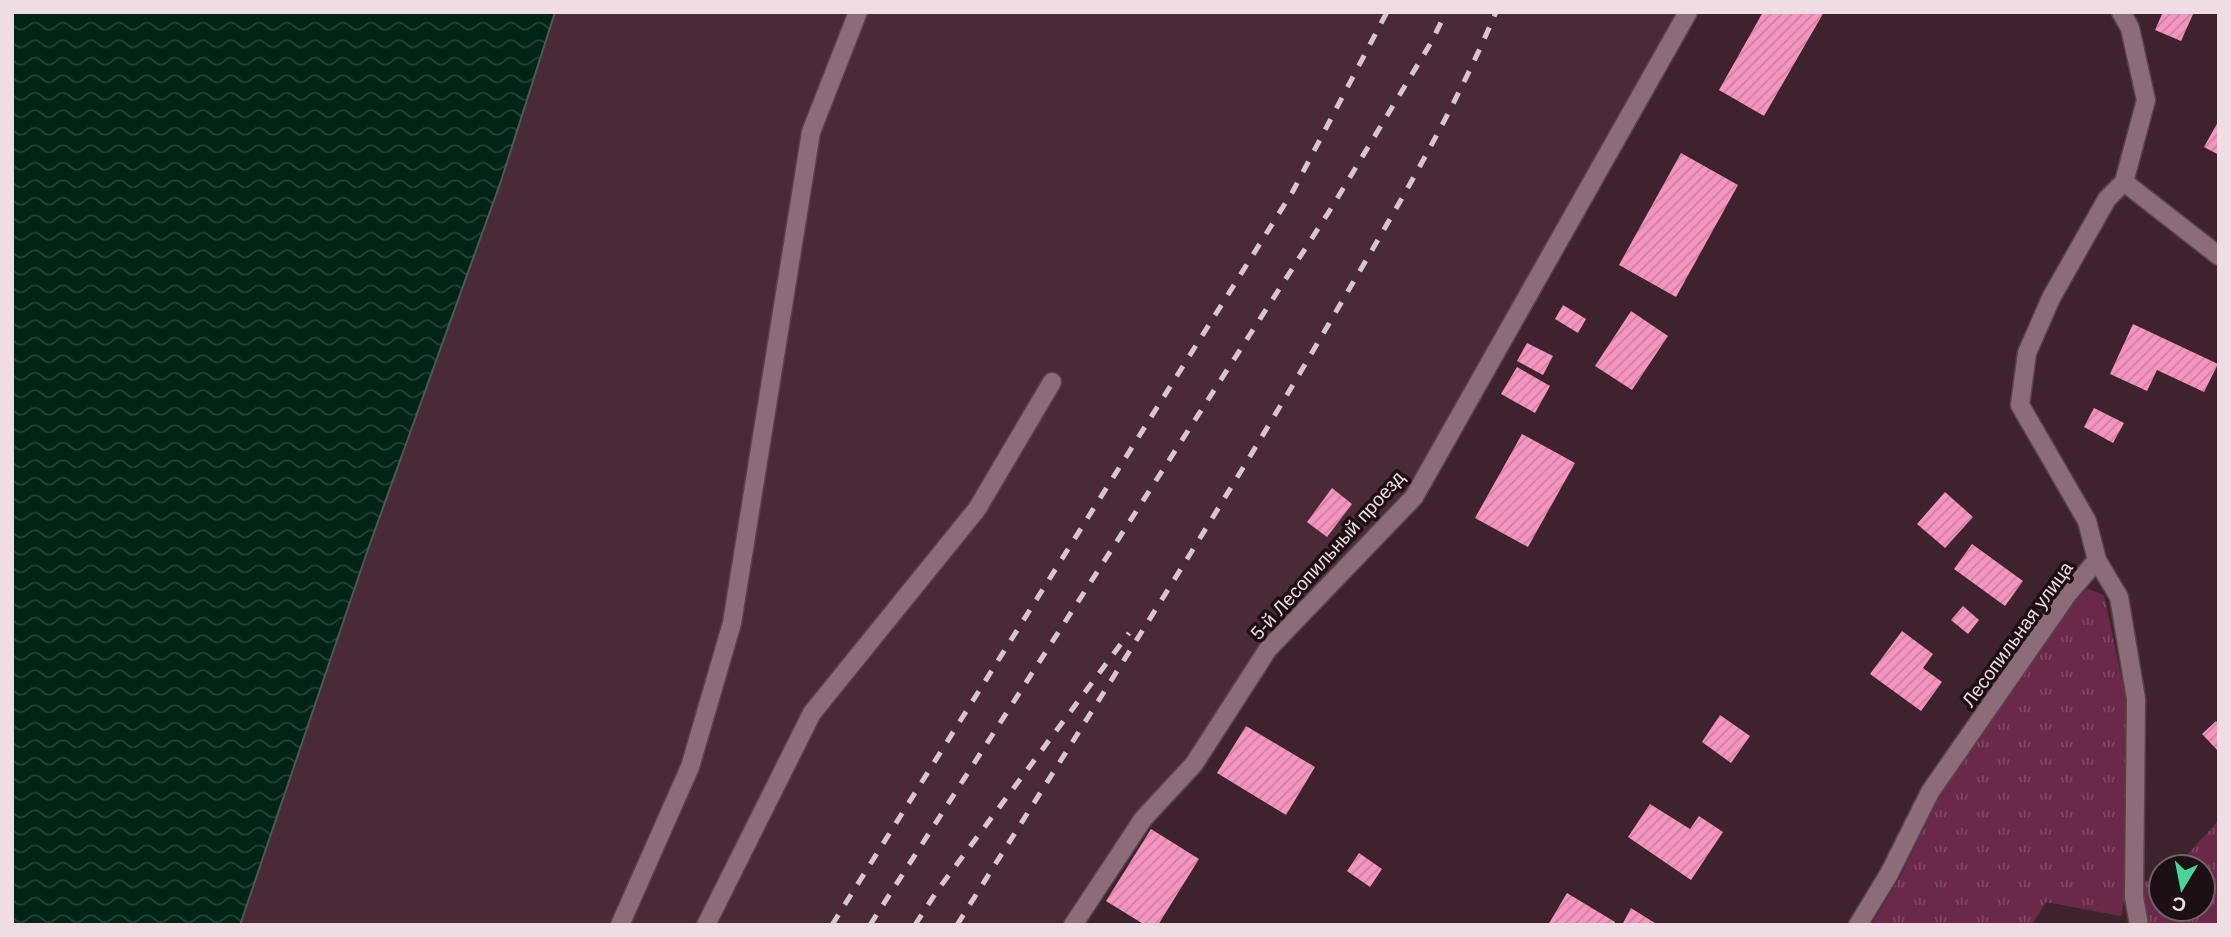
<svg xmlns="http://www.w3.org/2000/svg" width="2231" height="937" font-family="Helvetica,sans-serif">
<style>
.built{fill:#4b2a38}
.grass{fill:url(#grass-tufts)}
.water{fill:url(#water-waves);stroke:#485c54;stroke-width:2}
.building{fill:url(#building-hatch)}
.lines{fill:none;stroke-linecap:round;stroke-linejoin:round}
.lane-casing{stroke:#59424c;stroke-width:21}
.street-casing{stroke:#59424c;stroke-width:21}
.lane{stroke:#8c6c78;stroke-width:18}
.street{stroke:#8c6c78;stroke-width:18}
.rail{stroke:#d9c5cc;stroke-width:5;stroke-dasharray:12 12;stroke-linecap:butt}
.labels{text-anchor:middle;stroke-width:7;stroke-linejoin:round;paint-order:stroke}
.street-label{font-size:19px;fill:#f0dde4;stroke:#1d1015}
</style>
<defs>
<pattern id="grass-tufts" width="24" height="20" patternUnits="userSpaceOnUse" patternTransform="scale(1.75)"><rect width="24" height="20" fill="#6a2948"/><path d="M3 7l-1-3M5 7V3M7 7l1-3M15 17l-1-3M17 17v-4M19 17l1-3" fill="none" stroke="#804862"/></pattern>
<pattern id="water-waves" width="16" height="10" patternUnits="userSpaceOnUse" patternTransform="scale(1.75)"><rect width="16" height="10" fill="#002416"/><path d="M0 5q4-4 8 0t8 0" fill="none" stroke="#264338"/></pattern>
<pattern id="building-hatch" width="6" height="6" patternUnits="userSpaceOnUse" patternTransform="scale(1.75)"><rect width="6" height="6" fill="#f594be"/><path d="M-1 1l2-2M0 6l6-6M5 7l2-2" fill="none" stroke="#ca80a0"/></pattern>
</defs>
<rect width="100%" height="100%" fill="#3e232e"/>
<path class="built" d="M555 12H1677L1406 491 1265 637 1184 760 1135 813 1060 925H240L367 552 501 181Z"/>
<g class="grass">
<path d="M2088 589 2104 595 2126 699V892L2121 916 2046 902 2032 925H1871L1899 879 1940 795 2073 600Z"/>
<path d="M2219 820V925H2148L2143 894 2146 879 2156 888 2161 883V909H2203V867H2176Z"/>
</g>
<path class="water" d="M12 12H555L501 181 367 552 240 925H12Z"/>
<g class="building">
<path d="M1763 12H1824L1764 116 1719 90Z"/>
<path d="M2163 12H2194L2181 41 2155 30Z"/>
<path d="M2219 120V155L2204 147Z"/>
<path d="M1681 153 1738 185 1676 297 1619 265Z"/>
<path d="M1563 305 1586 319 1578 333 1555 319Z"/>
<path d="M1631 311 1668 336 1632 390 1595 366Z"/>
<path d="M2133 324 2218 364 2204 392 2157 370 2147 391 2110 374Z"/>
<path d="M1527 343 1553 356 1543 375 1517 361Z"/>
<path d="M1517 367 1550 386 1535 413 1501 394Z"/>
<path d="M2094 408 2124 423 2113 443 2084 427Z"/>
<path d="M1522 434 1575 463 1528 547 1475 518Z"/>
<path d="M1332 488 1352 504 1327 537 1307 522Z"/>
<path d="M1945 492 1973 517 1945 548 1917 524Z"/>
<path d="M1972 544 2023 581 2005 606 1954 569Z"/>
<path d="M1963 606 1979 620 1968 634 1951 620Z"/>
<path d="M1902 631 1933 654 1923 668 1942 682 1921 711 1870 674Z"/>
<path d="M1720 715 1750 736 1731 763 1702 742Z"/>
<path d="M2216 721 2219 724V752L2202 734Z"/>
<path d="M1246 726 1315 767 1286 815 1217 773Z"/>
<path d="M1650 804 1690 829 1699 816 1723 832 1691 880 1628 837Z"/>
<path d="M1151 829 1199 859 1158 925H1145L1106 901Z"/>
<path d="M1359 853 1382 869 1370 887 1347 871Z"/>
<path d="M1567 893 1615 922 1614 925H1548Z"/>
<path d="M1631 908 1658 925H1622Z"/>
</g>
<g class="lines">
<defs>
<g id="lane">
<path d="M2097 560 2119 597 2136 699 2134 897 2139 925"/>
<path d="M620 925 690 767 732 623 811 132 858 12"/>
<path d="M706 925 812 713 977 509 1052 382"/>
</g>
<g id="street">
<path d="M2124 182 2219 256"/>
<path d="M1073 925 1143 819 1194 764 1268 649 1414 497 1688 12"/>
<path d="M1858 925 1889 874 1930 792 2067 595 2097 560 2087 521 2020 405 2027 353 2051 298 2107 199 2124 182 2146 100 2130 28 2121 12"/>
</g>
</defs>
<use href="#lane" class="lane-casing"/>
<use href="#street" class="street-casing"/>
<use href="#lane" class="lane"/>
<use href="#street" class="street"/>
<g class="rail">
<path d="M832 925 1293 191 1387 12"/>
<path d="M870 925 1332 207 1432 41 1446 12"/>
<path d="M915 925 937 891 1129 633"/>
<path d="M957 925C1082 726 1209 529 1327 327 1387 224 1450 121 1496 12"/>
</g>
</g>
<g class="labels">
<g class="street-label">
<text transform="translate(1327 555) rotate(-48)" y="7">5-й Лесопильный проезд</text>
<text transform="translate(2017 634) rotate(-54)" y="7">Лесопильная улица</text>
</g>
</g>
<rect width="2231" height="937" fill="none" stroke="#f0dde4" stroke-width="28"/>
<g transform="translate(2182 888) rotate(190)"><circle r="33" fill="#1d1015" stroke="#716268" stroke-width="2"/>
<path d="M0-5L12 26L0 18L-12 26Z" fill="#4ad49c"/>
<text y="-10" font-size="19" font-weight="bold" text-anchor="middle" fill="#f0dde4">С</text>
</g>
</svg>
